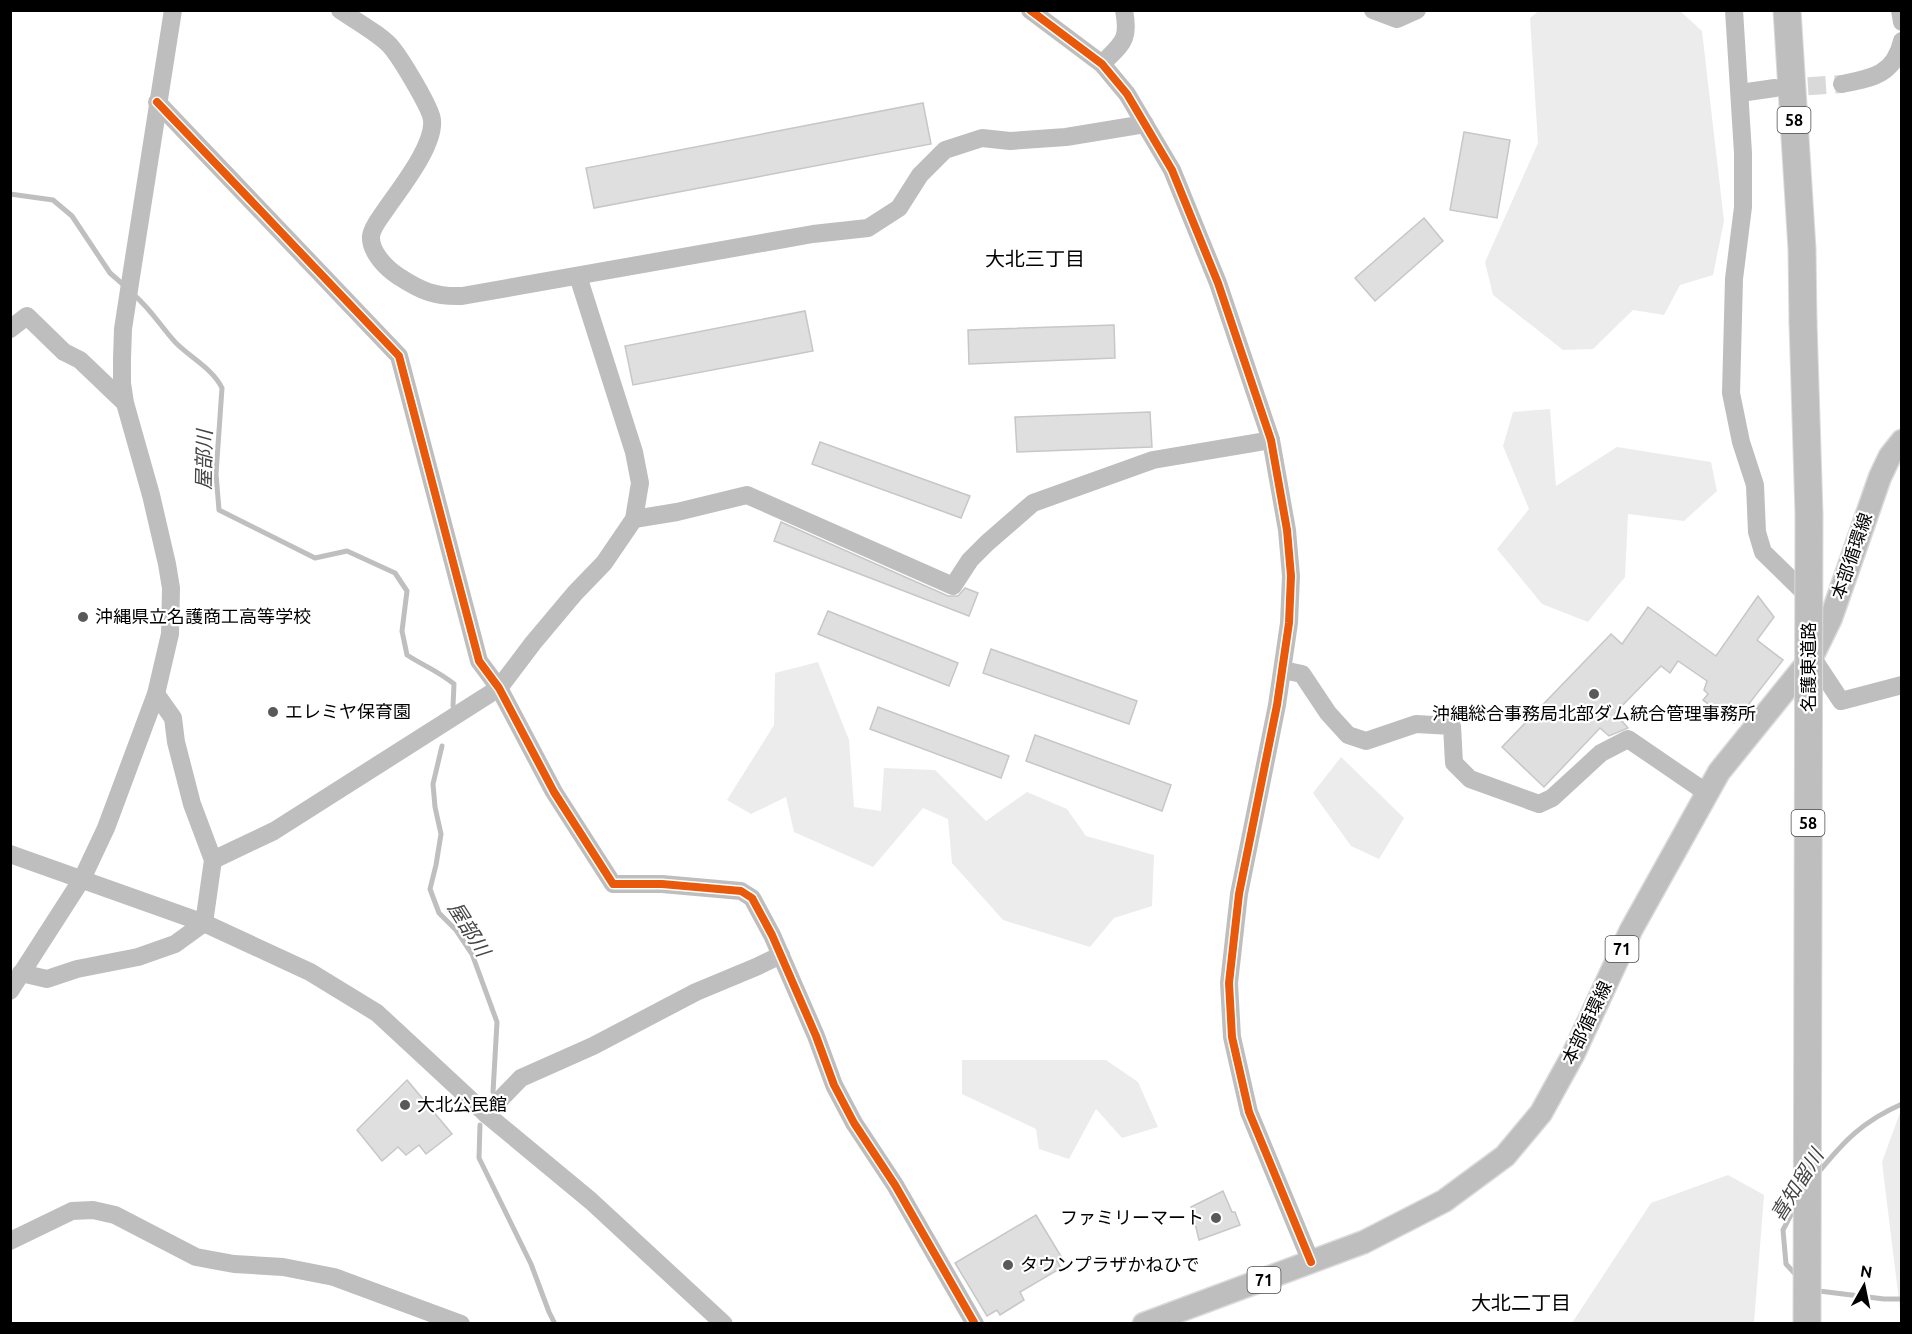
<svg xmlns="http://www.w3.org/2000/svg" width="1912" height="1334" font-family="Ubuntu,'Noto Sans JP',sans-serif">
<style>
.green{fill:#ececec}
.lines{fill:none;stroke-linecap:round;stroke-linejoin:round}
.stream{stroke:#bfbfbf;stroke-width:5}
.building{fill:#dfdfdf;stroke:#c7c7c7;stroke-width:1.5}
.minor-tunnel{stroke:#d9d9d9;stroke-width:18;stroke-dasharray:18 9;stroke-linecap:butt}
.major-casing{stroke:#dbdbdb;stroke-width:25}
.highway-casing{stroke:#dbdbdb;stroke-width:29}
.minor{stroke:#bebebe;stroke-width:18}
.major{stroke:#bebebe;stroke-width:22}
.highway{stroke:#bebebe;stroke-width:27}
.highway-bridge-casing{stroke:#dbdbdb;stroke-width:29;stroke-linecap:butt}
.highway-bridge{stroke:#bebebe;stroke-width:27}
.cycleway-casing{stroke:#fff;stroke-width:11}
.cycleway{stroke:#e8590c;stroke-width:8}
.poi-dot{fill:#595959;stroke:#fff;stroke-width:2}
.labels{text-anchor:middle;stroke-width:4.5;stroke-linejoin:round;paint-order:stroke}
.shield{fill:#fff;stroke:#4c4c4c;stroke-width:1.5}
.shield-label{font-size:16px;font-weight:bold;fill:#000}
.street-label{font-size:18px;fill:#000;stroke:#fff}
.poi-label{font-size:18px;fill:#000;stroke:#fff;text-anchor:start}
.neighbourhood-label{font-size:20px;fill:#000;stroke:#fff}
.water-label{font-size:20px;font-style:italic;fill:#444;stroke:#fff}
</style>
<rect width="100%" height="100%" fill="#fff"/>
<g class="green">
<path d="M1540 10 1680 11 1702 31 1724 221 1713 275 1680 285 1664 315 1633 310 1593 349 1563 350 1493 295 1485 262 1538 143 1530 18Z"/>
<path d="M1550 409 1556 486 1617 447 1711 462 1717 491 1684 521 1628 514 1625 577 1588 622 1542 604 1497 549 1529 509 1503 446 1513 412Z"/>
<path d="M818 662 849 740 854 807 881 811 884 768 935 770 986 821 1027 792 1067 809 1086 836 1154 855 1152 906 1114 918 1090 947 1003 920 952 863 948 819 923 808 873 867 794 832 786 797 751 814 727 800 774 725 775 673Z"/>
<path d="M1341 757 1404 818 1379 859 1351 846 1313 793Z"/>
<path d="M962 1060H1106L1138 1082 1158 1127 1122 1138 1096 1109 1069 1159 1039 1149 1036 1129 962 1094Z"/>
<path d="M1901 1110H1902L1901 1317 1882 1162Z"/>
<path d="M1728 1175 1764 1195 1754 1323H1572L1651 1203Z"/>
</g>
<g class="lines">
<g class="stream">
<path d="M10 194 53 200 72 216 110 273 126 287"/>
<path d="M133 294C151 309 161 327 176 343 191 358 213 369 222 388L216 474 219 510 315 558 347 551 395 573 407 591 402 631 407 655C424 666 438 671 454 684L453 706"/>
<path d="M442 746 433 784 435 807 441 834 436 865 430 889 439 913 456 930 472 954 497 1022 493 1092"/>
<path d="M480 1125 479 1158 531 1264 549 1312 555 1324"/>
<path d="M1818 1173C1844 1141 1863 1121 1902 1104"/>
<path d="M1797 1276 1786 1264 1783 1230 1797 1203"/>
<path d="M1815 1288 1819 1291 1884 1299H1902"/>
</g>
</g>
<g class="building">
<path d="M923 103 931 144 594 208 586 168Z"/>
<path d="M1464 132 1510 140 1497 218 1450 210Z"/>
<path d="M1424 218 1443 241 1375 301 1355 278Z"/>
<path d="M805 311 813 351 633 385 625 346Z"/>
<path d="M1114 325 1115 358 969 364 968 330Z"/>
<path d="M1150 412 1152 447 1017 452 1015 417Z"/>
<path d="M820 442 970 496 961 518 812 464Z"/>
<path d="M781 522 948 596H958L965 588 978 593 969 616 774 541Z"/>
<path d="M1758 596 1774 617 1757 640 1783 660 1734 723 1703 700 1708 694 1704 690 1707 681 1678 661 1670 673 1661 666 1615 713 1628 728 1609 736 1600 728 1544 787 1502 747 1611 634 1622 644 1648 607 1716 656Z"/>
<path d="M828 611 958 663 949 686 818 634Z"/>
<path d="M991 649 1137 701 1129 724 983 673Z"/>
<path d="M878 707 1009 756 1001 778 870 729Z"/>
<path d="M1035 735 1171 785 1162 811 1026 761Z"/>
<path d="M407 1080 452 1134 426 1154 419 1145 406 1155 398 1147 382 1161 357 1130Z"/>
<path d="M1223 1191 1232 1212H1235L1240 1225 1199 1240 1191 1207Z"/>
<path d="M1036 1215 1062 1258 1057 1261 1061 1268 1020 1292 1024 1300 1000 1315 997 1310 987 1316 955 1263Z"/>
</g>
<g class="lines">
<path class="minor-tunnel" d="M1781 88 1842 84"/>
<defs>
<path id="major" d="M1144 1324 1364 1242 1444 1201 1505 1156 1541 1113 1573 1055 1631 930 1719 772 1812 657 1831 618 1880 477 1890 456 1902 441"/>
<path id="highway" d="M1787 10 1802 249 1803 322"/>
</defs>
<use href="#major" class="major-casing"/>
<use href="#highway" class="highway-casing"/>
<g class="minor">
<path d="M340 10C354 20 383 36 392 48 401 59 431 108 432 120 435 146 398 191 384 212 379 219 372 228 371 236 370 252 386 268 398 276 421 291 435 297 462 296L813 234 868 228 899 208 920 175 945 150 982 138 1010 141 1066 137 1145 124"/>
<path d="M1030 10 1102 64 1127 94 1172 170 1218 283 1271 440 1287 530 1291 576 1289 623 1277 705 1239 894 1229 983 1232 1037 1249 1112 1311 1262"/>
<path d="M1373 10 1397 19 1417 10"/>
<path d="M1734 10 1743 153V207L1734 279 1731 393 1741 442 1755 485 1757 532 1763 552 1813 601"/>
<path d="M1900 10 1902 22"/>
<path d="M1102 64C1122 43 1130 41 1124 10"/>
<path d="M1842 84C1872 78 1894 75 1902 41"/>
<path d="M1740 93 1775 88"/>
<path d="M157 102 399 356 479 661 499 688 554 792 613 884H662L741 891 752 898 772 935 816 1036 834 1085 854 1123 895 1185 975 1324"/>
<path d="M10 329 27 316 64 352 80 360 125 403"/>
<path d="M634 519 677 512 747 495 953 586 970 560 987 543 1033 503 1153 460 1271 440"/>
<path d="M1812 657 1841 701 1902 685"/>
<path d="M1283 670 1302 674 1328 713 1348 735 1366 741 1416 724 1452 726 1454 763 1470 779 1539 804 1552 798 1601 753 1628 739 1707 793"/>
<path d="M10 854 204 923 310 972 377 1013 486 1114 591 1201 724 1324"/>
<path d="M213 860 274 831 499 688 533 643 575 593 604 563 634 519 640 483 634 452 578 276"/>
<path d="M21 973 47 979 77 969 138 957 175 944 204 923 213 860 192 804 176 742 173 718 156 694"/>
<path d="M10 991 82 879 106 828 156 694 170 634 171 588 167 564 151 495 125 403 122 383V359L123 329 131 277 173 10"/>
<path d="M486 1114 521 1078 593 1046 696 992 756 967 781 955"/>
<path d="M10 1241 72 1211 93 1210 115 1215 196 1257 234 1264 283 1267 334 1277 461 1324"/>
</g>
<use href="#major" class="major"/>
<use href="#highway" class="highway"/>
<defs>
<path id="highway-bridge" d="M1803 322 1809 514 1807 1324"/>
</defs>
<use href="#highway-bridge" class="highway-bridge-casing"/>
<use href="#highway-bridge" class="highway-bridge"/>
<defs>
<g id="cycleway">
<path d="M1030 10 1102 64 1127 94 1172 170 1218 283 1271 440 1287 530 1291 576 1289 623 1277 705 1239 894 1229 983 1232 1037 1249 1112 1311 1262"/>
<path d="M157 102 399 356 479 661 499 688 554 792 613 884H662L741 891 752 898 772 935 816 1036 834 1085 854 1123 895 1185 975 1324"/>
</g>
</defs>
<use href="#cycleway" class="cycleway-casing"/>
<use href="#cycleway" class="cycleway"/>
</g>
<g class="poi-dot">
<circle cx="83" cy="617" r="6"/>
<circle cx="1594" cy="694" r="6"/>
<circle cx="273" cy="712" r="6"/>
<circle cx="405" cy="1105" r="6"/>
<circle cx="1216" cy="1218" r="6"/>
<circle cx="1008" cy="1265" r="6"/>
</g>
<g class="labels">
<g class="shield">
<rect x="1777.5" y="107" width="33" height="26" rx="4.5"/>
<rect x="1791.5" y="810" width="33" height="26" rx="4.5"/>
<rect x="1605.5" y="936" width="33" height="26" rx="4.5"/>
<rect x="1247.5" y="1267" width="33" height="26" rx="4.5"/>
</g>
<g class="shield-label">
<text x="1794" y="126">58</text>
<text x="1808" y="829">58</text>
<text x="1622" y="955">71</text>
<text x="1264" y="1286">71</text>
</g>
<g class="street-label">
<text transform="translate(1852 556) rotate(-71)" y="6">本部循環線</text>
<text transform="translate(1809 667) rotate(-90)" y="6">名護東道路</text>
<text transform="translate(1587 1023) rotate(-64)" y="6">本部循環線</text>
</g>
<g class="poi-label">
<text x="95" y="623">沖縄県立名護商工高等学校</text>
<text x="285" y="718">エレミヤ保育園</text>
<text x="1594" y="720" text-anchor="middle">沖縄総合事務局北部ダム統合管理事務所</text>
<text x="417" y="1111">大北公民館</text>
<text x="1204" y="1224" text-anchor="end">ファミリーマート</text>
<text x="1020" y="1271">タウンプラザかねひで</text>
</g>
<g class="neighbourhood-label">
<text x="1035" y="266">大北三丁目</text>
<text x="1521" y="1310">大北二丁目</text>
</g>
<g class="water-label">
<text transform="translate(204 460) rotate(-89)" y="7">屋部川</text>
<text transform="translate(469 929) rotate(58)" y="7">屋部川</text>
<text transform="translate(1797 1185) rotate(-58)" y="7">喜知留川</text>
</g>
</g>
<rect width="1912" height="1334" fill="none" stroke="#000000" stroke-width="24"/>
<g transform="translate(1864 1286) rotate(9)" stroke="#ffffff" stroke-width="4.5" paint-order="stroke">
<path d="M0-4.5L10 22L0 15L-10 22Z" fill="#000000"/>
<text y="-9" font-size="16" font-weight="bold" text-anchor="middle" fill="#000000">N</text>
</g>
</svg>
